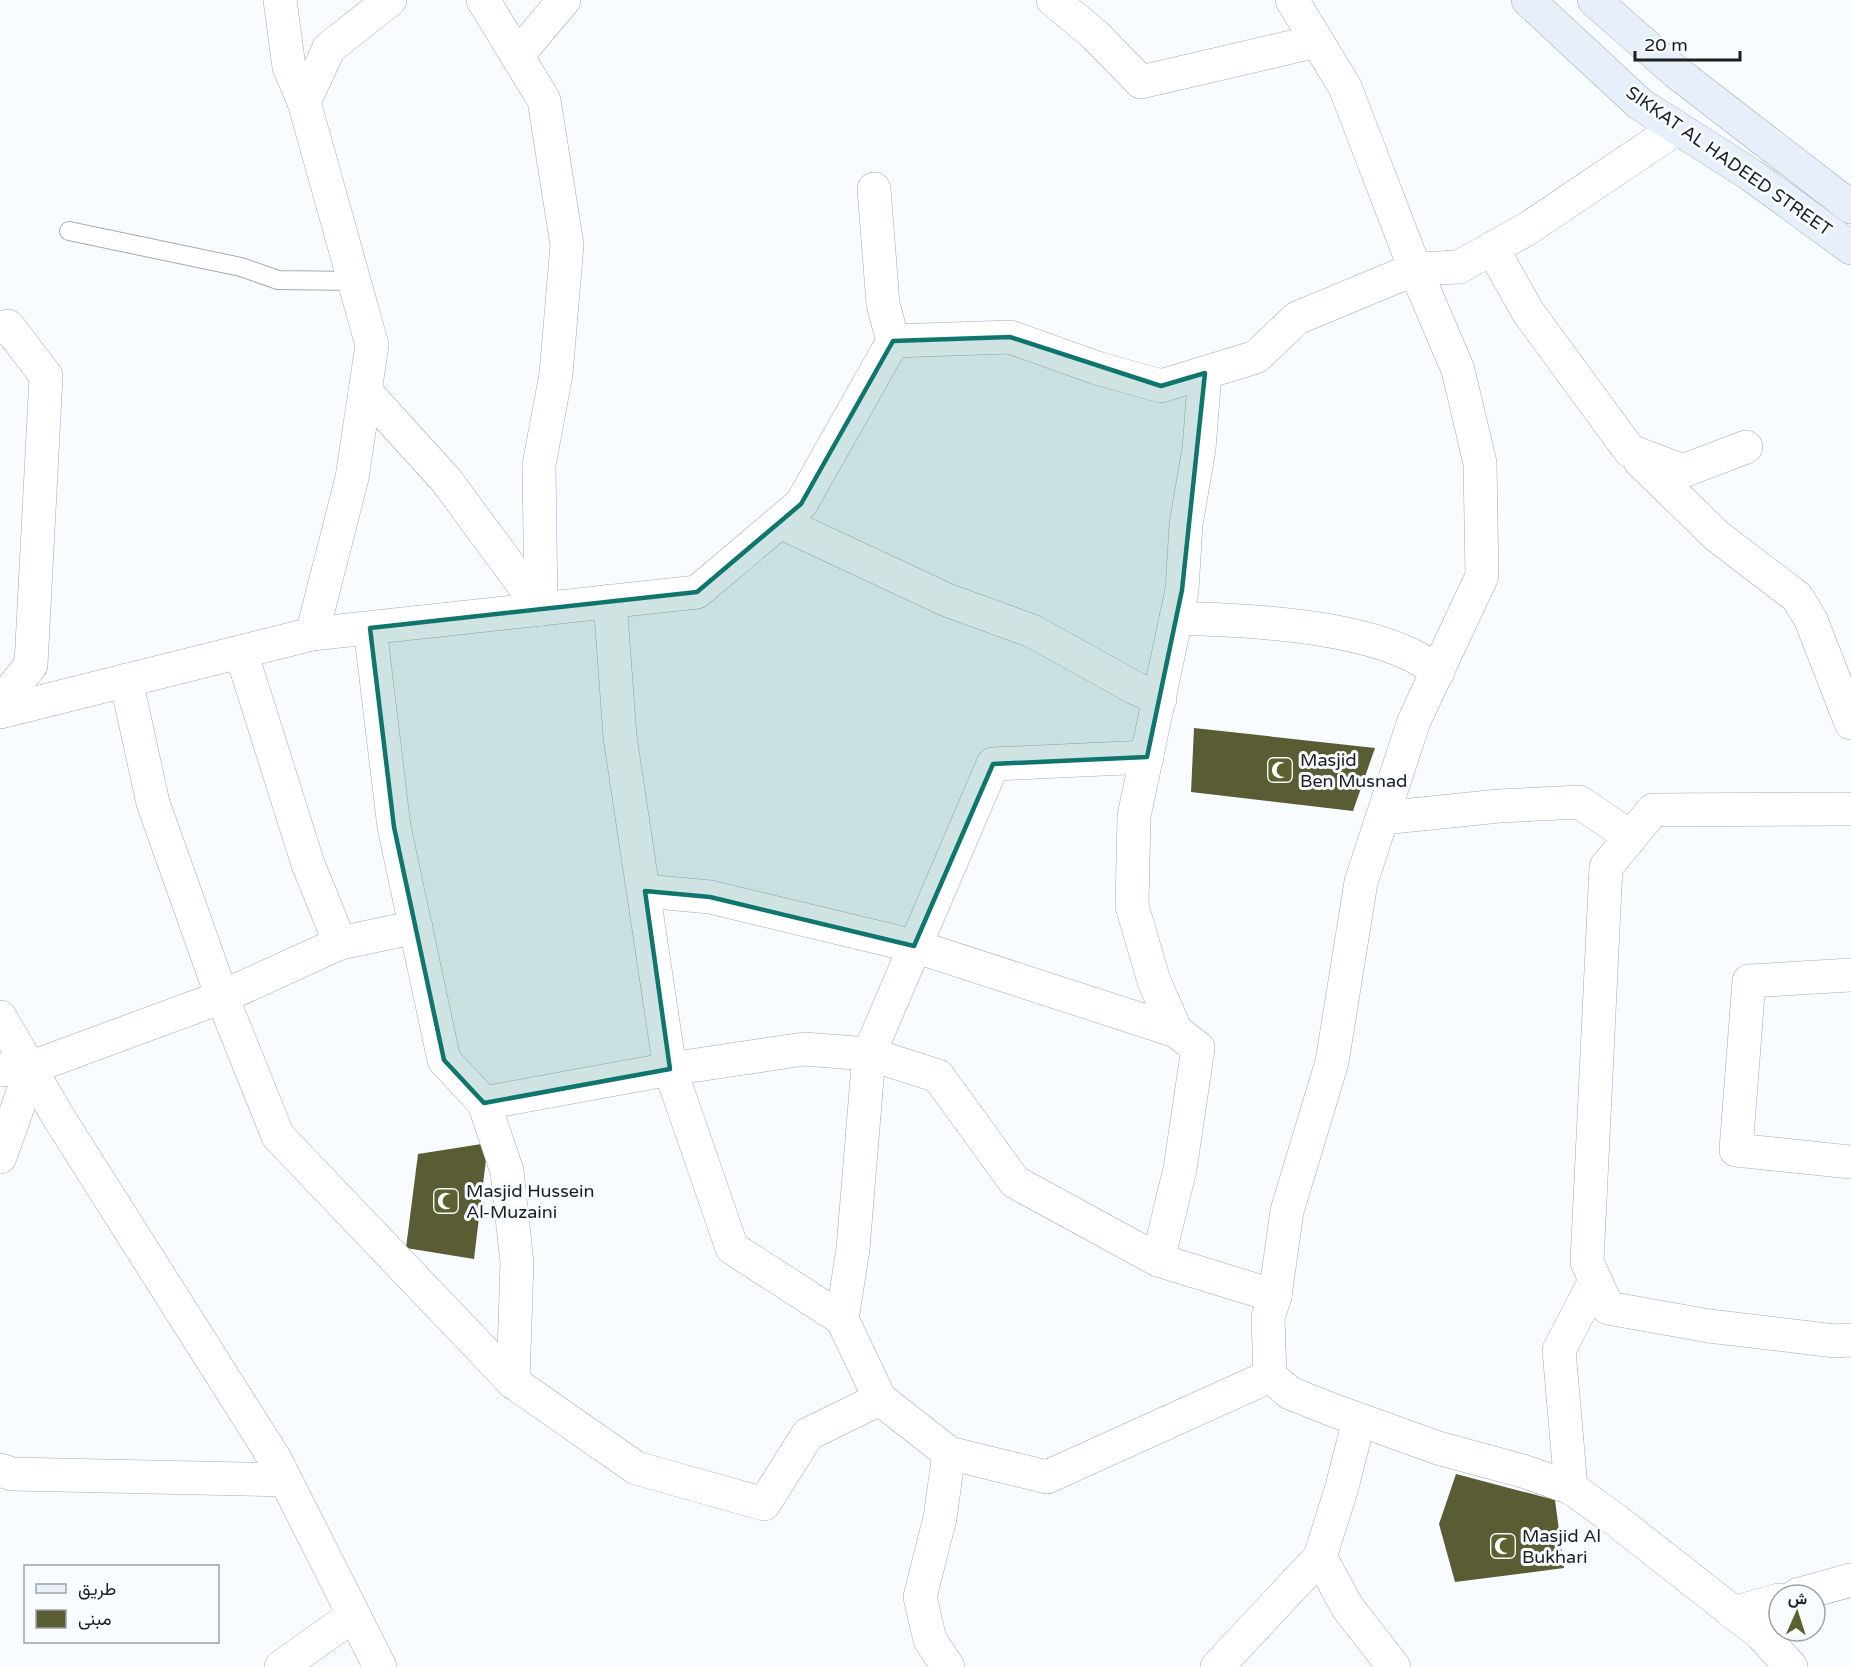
<svg xmlns="http://www.w3.org/2000/svg" width="1851" height="1667" font-family="'Varela Round',Vazirmatn,sans-serif">
<style>
.building{fill:#5a5d34}
.lines{fill:none;stroke-linecap:round;stroke-linejoin:round}
.lane-casing{stroke:#a8abae;stroke-width:20}
.street-casing{stroke:#a8abae;stroke-width:34}
.secondary-casing{stroke:#a8abae;stroke-width:34}
.lane{stroke:#fff;stroke-width:18}
.street{stroke:#fff;stroke-width:33}
.secondary{stroke:#e6effa;stroke-width:33}
.marked{fill:#0f766e;fill-opacity:0.2;stroke:#0f766e;stroke-width:4.5;stroke-linejoin:round}
.labels{text-anchor:middle;stroke-width:6;stroke-linejoin:round;paint-order:stroke}
.street-label{font-size:18px;fill:#1d1e1f;stroke:#f8fbff}
.poi-label{font-size:18px;fill:#1d1e1f;stroke:#f8fbff;text-anchor:start}
</style>
<rect width="100%" height="100%" fill="#f8fbff"/>
<g class="building">
<path d="M1194 728 1375 748 1353 811 1191 792Z"/>
<path d="M488 1143 474 1259 406 1248 418 1154Z"/>
<path d="M1456 1474 1555 1500 1564 1568 1455 1582 1439 1524Z"/>
</g>
<g class="lines">
<defs>
<path id="lane" d="M69 231 241 267 278 280 355 281"/>
<g id="street">
<path d="M280 0 289 67 304 102"/>
<path d="M483 0 544 100 567 245 556 374 539 465 541 609"/>
<path d="M1053 0 1094 34 1141 82 1317 41"/>
<path d="M1292 0 1345 87 1415 269 1458 370 1480 463 1482 576 1414 721 1361 882 1332 1062 1287 1211 1275 1296 1268 1317 1270 1376 1290 1393 1330 1409 1438 1448 1523 1471 1571 1488 1617 1521 1761 1634 1791 1667"/>
<path d="M517 56 564 0"/>
<path d="M874 189 883 304 893 341"/>
<path d="M1492 248 1528 312 1630 451 1683 471 1746 447"/>
<path d="M0 328 8 326 46 376 31 665 0 703"/>
<path d="M365 391 446 480 541 609"/>
<path d="M1640 461 1717 536 1797 597 1811 620 1851 723"/>
<path d="M780 522 947 600 1032 631 1135 688 1160 699"/>
<path d="M610 601 620 737 670 1069 732 1248 842 1319 880 1399 949 1453 1047 1477 1270 1376"/>
<path d="M1176 618C1247 620 1383 625 1438 672"/>
<path d="M370 628 394 827 444 1060 484 1103 507 1171 517 1263 513 1382"/>
<path d="M312 634 352 478 372 345 304 102 329 48 390 0"/>
<path d="M241 652 308 864 340 943"/>
<path d="M126 680 153 803 222 997 278 1136 513 1382 636 1468 764 1504 808 1434 880 1399"/>
<path d="M0 712 312 634 697 592 801 504 893 341 1010 337 1097 368 1161 386 1256 357 1297 318 1415 269 1459 267 1527 229 1677 128"/>
<path d="M1851 809 1653 810 1606 867 1587 1262 1608 1308 1709 1326 1835 1341 1851 1340"/>
<path d="M1382 818 1499 806 1579 802 1631 837"/>
<path d="M645 891 710 897 914 946 1176 1031"/>
<path d="M1851 975 1749 981 1736 1150 1851 1162"/>
<path d="M0 1017 59 1118 275 1459 380 1667"/>
<path d="M0 1070 32 1067 222 997 340 943 416 927"/>
<path d="M484 1103 670 1069 804 1049 869 1054 938 1076 1015 1182 1158 1260 1275 1296"/>
<path d="M0 1157 32 1067"/>
<path d="M1158 1260 1180 1169 1198 1048 1176 1031 1154 981 1132 906 1134 816 1182 590 1186 524 1199 449 1205 373"/>
<path d="M842 1319 853 1249 869 1054 993 764 1147 757"/>
<path d="M0 1470 12 1474 285 1480"/>
<path d="M1571 1488 1559 1350 1595 1281"/>
<path d="M1320 1557 1348 1608 1394 1667"/>
<path d="M1797 1595 1851 1580"/>
<path d="M1733 1613 1779 1600"/>
<path d="M281 1667 354 1615"/>
<path d="M948 1667 930 1640 920 1597 940 1518 949 1453"/>
<path d="M1217 1667 1320 1557 1342 1487 1359 1420"/>
</g>
<g id="secondary">
<path d="M1528 0 1640 104 1751 175 1851 248"/>
<path d="M1594 0 1676 72 1851 207"/>
</g>
</defs>
<use href="#lane" class="lane-casing"/>
<use href="#street" class="street-casing"/>
<use href="#secondary" class="secondary-casing"/>
<use href="#lane" class="lane"/>
<use href="#street" class="street"/>
<use href="#secondary" class="secondary"/>
</g>
<path class="marked" d="M1010 337 1161 386 1205 373 1182 590 1147 757 993 764 914 946 710 897 645 891 670 1069 484 1103 444 1060 394 827 370 628 697 592 801 504 893 341Z"/>
<defs>
<symbol id="mosque-square" viewBox="-11 -11 22 22"><rect x="-9" y="-9" width="18" height="18" rx="4" fill="#5d612f" stroke="#f8fbff"/><path d="M3.5-4.9A6 6 0 1 0 3.5 4.9A5 5 0 1 1 3.5-4.9Z" fill="#fff"/></symbol>
</defs>
<g fill-rule="evenodd">
<use href="#mosque-square" x="1265" y="755" width="30" height="30"/>
<use href="#mosque-square" x="431" y="1186" width="30" height="30"/>
<use href="#mosque-square" x="1488" y="1531" width="30" height="30"/>
</g>
<g class="labels">
<g class="street-label">
<text transform="translate(1729 161) rotate(35)" y="6">SIKKAT AL HADEED STREET</text>
</g>
<g class="poi-label">
<text x="1300" y="766">Masjid<tspan x="1300" dy="21">Ben Musnad</tspan></text>
<text x="466" y="1197">Masjid Hussein<tspan x="466" dy="21">Al-Muzaini</tspan></text>
<text x="1522" y="1542">Masjid Al<tspan x="1522" dy="21">Bukhari</tspan></text>
</g>
</g>
<rect x="24" y="1565" width="195" height="78" fill="#f8fbff" stroke="#a0a3a5" stroke-width="1.5"/>
<rect x="36" y="1584" width="30" height="9" fill="#e6effa" stroke="#a0a3a5" stroke-width="1.5"/>
<text x="78" y="1595" font-size="18" fill="#1d1e1f">طريق</text>
<rect x="36" y="1610" width="30" height="18" fill="#5a5d34" stroke="#a0a3a5" stroke-width="1.5"/>
<text x="78" y="1625" font-size="18" fill="#1d1e1f">مبنى</text>
<g transform="translate(1797 1613) rotate(3)"><circle r="28" fill="#f8fbff" stroke="#a0a3a5" stroke-width="1.5"/>
<path d="M0-4.5L10 22L0 15L-10 22Z" fill="#5d612f"/>
<text y="-9" font-size="16" font-weight="bold" text-anchor="middle" fill="#1d1e1f">ش</text>
</g>
<path d="M1635 51v9h105v-9" fill="none" stroke="#1d1e1f" stroke-width="3"/>
<text x="1644" y="51" font-size="18" fill="#1d1e1f" stroke="#f8fbff" stroke-width="4.5" paint-order="stroke">20 m</text>
</svg>
